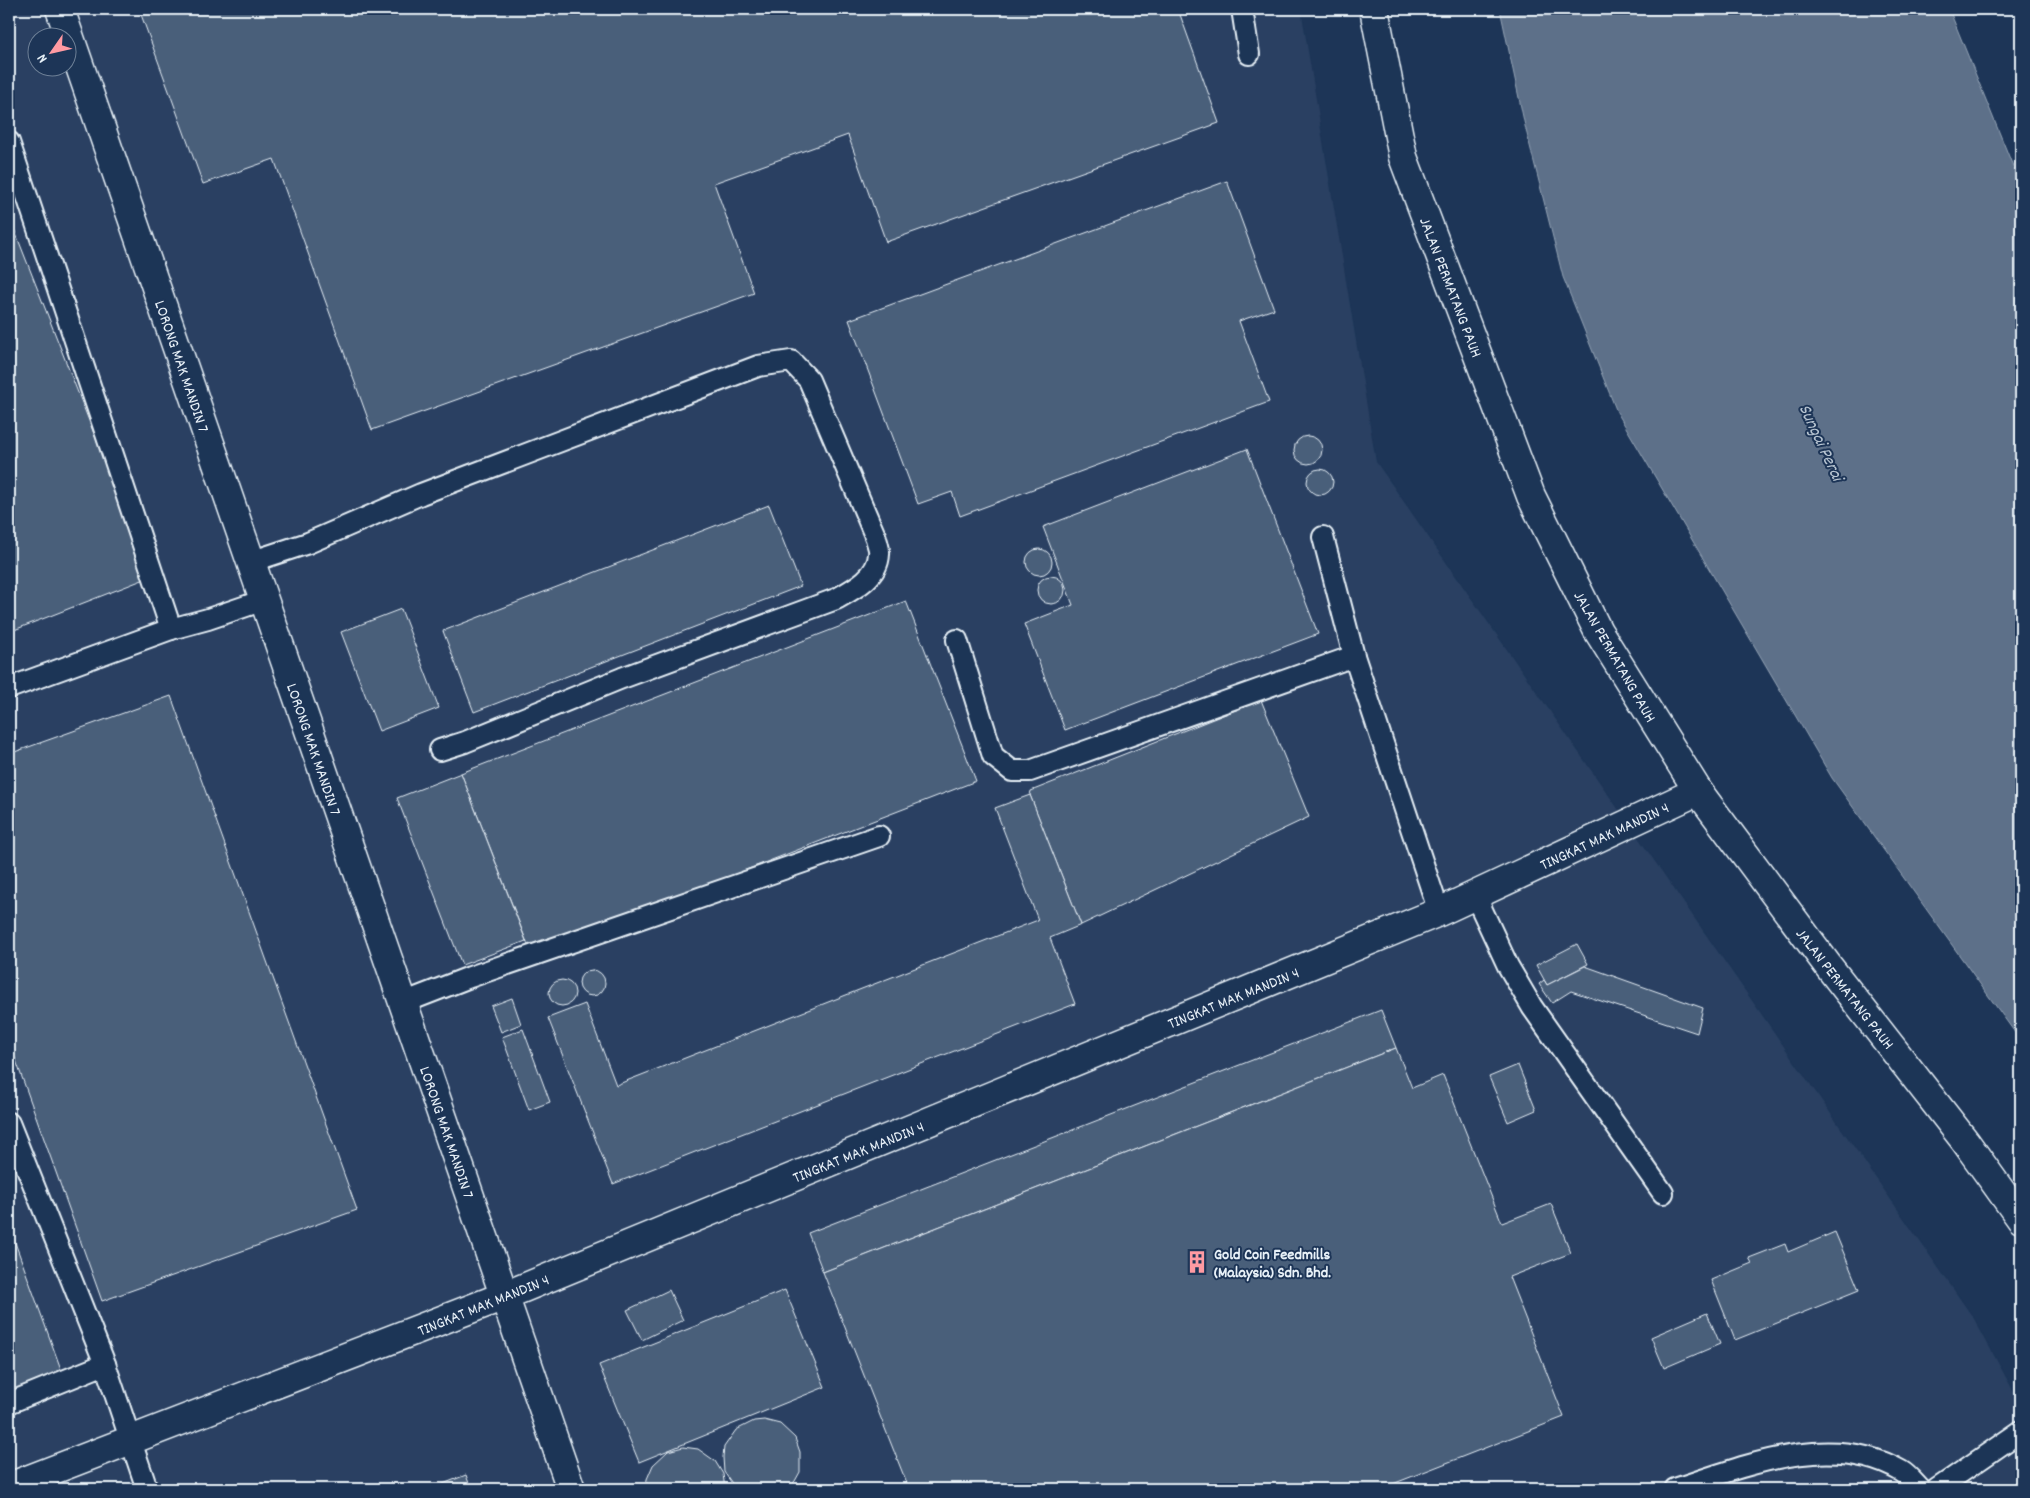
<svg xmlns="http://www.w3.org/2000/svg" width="2030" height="1498" font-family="Dekko,sans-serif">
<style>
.built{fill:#2a4162;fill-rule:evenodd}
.water{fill:#5d7089;stroke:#95a4b5}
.building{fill:#495e7a;stroke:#e8f1f8}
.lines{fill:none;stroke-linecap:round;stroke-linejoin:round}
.service-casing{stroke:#e8f1f8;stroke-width:24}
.minor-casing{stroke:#e8f1f8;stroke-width:31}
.primary-casing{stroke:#e8f1f8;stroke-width:31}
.service{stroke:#1d3557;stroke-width:20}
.minor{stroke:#1d3557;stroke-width:28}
.primary{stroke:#1d3557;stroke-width:28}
.labels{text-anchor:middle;stroke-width:4;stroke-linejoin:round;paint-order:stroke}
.street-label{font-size:16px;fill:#e8f1f8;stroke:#1d3557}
.poi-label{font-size:16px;font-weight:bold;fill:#e8f1f8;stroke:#1d3557;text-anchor:start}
.water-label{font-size:18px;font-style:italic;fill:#b7c4d1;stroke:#1d3557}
</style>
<rect width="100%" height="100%" fill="#1d3557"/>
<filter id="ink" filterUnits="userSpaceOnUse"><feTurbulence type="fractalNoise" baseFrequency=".02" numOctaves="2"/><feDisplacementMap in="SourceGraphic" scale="10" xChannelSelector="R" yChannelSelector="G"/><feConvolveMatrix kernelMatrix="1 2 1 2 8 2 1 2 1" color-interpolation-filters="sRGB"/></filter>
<g filter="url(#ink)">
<path class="built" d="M9 9H1301L1376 462 1974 1319 2021 1405V1489H9ZM38 38H68V68H38Z"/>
<path class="water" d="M1500 9H1949L2021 186V1041L1832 778 1617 412 1563 277 1525 126Z"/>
<g class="building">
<path d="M139 9H1178L1219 123 886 242 848 135 714 183 754 293 372 430 274 159 203 184Z"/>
<path d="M1227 181 1274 309 1239 321 1269 402 960 516 952 492 918 504 849 320Z"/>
<path d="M9 216 150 577 9 632Z"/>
<circle cx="1308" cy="450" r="14"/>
<path d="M1247 449 1318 634 1065 730 1024 624 1073 605 1043 527Z"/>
<circle cx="1320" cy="482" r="13"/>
<path d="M769 505 801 586 474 712 443 631Z"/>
<circle cx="1039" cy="562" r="13"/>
<circle cx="1051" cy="590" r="14"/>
<path d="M906 601 976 781 531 953 461 773Z"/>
<path d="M401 609 439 708 379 731 341 632Z"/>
<path d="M171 696 357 1210 102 1301 9 1041V754Z"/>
<path d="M1261 700 1309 817 1081 925 1030 795 1031 791Z"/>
<path d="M461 773 526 941 462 965 397 798Z"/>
<path d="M1030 795 1081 925 1050 938 1075 1004 613 1184 548 1018 585 1004 616 1085 1038 920 995 808Z"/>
<path d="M1577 944 1588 964 1547 985 1536 965Z"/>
<path d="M1585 966 1703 1008 1697 1033 1571 991 1552 1003 1539 984 1544 980 1547 985Z"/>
<circle cx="592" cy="983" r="13"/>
<circle cx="562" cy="993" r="13"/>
<path d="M512 998 521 1024 501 1032 491 1006Z"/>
<path d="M1381 1010 1396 1048 823 1272 808 1233Z"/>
<path d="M523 1029 550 1102 529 1110 502 1037Z"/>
<path d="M1396 1048 1412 1088 1443 1075 1502 1223 1551 1204 1571 1253 1509 1277 1564 1417 1380 1489H909L823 1272Z"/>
<path d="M1518 1065 1536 1110 1508 1122 1489 1077Z"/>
<path d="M9 1226 62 1372 9 1392Z"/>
<path d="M1835 1232 1859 1290 1735 1340 1711 1280 1752 1263 1749 1258 1785 1244 1788 1252Z"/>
<path d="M669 1290 683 1320 642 1340 627 1310Z"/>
<path d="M785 1290 825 1387 639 1462 599 1365Z"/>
<path d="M1707 1313 1720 1344 1664 1368 1651 1337Z"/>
<path d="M764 1420 780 1424 795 1438 800 1452V1472L795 1481 788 1489H736L724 1472 723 1457 724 1447 736 1430 754 1421Z"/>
<path d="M683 1447 698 1449 715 1461 723 1474 725 1489H646L647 1479 653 1465 668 1451Z"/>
<path d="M466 1475 471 1489H430Z"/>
</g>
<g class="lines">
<defs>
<g id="service">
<path d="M1242 9 1249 54"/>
<path d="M9 142 171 629"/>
<path d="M1323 537 1354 656 1439 912"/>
<path d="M250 562 308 543 421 494 758 366 791 361 809 380 876 538C877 543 880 549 879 554 878 577 854 589 836 599L622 678 465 742 440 750"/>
<path d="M957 640 993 756 1012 771H1030L1354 656"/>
<path d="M9 688 171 629 208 619 264 600"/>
<path d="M1475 895 1508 966 1532 1007 1663 1193"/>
<path d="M403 1003 470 977 879 836"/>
<path d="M9 1123 105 1364 147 1489"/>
<path d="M9 1403 105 1364"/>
<path d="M1675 1489C1745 1466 1831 1430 1901 1471 1908 1475 1914 1483 1920 1489"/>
<path d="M1937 1489 2021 1431"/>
</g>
<g id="minor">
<path d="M60 9 571 1489"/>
<path d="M9 1487 504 1296 1439 912 1698 791"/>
</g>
<path id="primary" d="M1374 9 1403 157 1531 496 1598 631 1698 791 1829 967 1965 1141 2021 1219"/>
</defs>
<use href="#service" class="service-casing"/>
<use href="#minor" class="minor-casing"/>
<use href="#primary" class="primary-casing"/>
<use href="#service" class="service"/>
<use href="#minor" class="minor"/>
<use href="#primary" class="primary"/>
</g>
</g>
<defs>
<symbol id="building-bare" viewBox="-9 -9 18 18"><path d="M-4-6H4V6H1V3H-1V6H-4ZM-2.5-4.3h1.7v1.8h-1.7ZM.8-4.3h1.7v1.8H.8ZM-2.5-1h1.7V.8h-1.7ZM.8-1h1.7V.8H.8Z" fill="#ff9aa2" stroke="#1d3557" stroke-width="2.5" paint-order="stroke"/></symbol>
</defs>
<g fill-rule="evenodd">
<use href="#building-bare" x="1181" y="1246" width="32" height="32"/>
</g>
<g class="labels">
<g class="street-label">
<text transform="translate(1452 287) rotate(69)" y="6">JALAN PERMATANG PAUH</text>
<text transform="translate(183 366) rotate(71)" y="6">LORONG MAK MANDIN 7</text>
<text transform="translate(1616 656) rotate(60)" y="6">JALAN PERMATANG PAUH</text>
<text transform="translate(315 749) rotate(71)" y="6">LORONG MAK MANDIN 7</text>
<text transform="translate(1604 835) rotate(-25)" y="6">TINGKAT MAK MANDIN 4</text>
<text transform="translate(1846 988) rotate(52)" y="6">JALAN PERMATANG PAUH</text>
<text transform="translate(1233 997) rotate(-22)" y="6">TINGKAT MAK MANDIN 4</text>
<text transform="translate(448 1132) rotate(71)" y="6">LORONG MAK MANDIN 7</text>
<text transform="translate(858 1151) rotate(-22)" y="6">TINGKAT MAK MANDIN 4</text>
<text transform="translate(483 1304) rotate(-22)" y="6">TINGKAT MAK MANDIN 4</text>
</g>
<g class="poi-label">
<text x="1214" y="1259">Gold Coin Feedmills<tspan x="1214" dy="18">(Malaysia) Sdn. Bhd.</tspan></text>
</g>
<g class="water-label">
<text transform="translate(1822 442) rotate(65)" y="6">Sungai Perai</text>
</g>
</g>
<rect width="2030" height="1498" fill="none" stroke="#1d3557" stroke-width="30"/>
<rect x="15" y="15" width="2000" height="1468" fill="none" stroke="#e8f1f8" stroke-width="2" filter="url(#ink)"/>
<g transform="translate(52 52) rotate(236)"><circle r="24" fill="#1d3557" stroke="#6e8097"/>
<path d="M0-4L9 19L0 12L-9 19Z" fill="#ff9aa2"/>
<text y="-8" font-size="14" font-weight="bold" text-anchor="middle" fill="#e8f1f8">N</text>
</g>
</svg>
